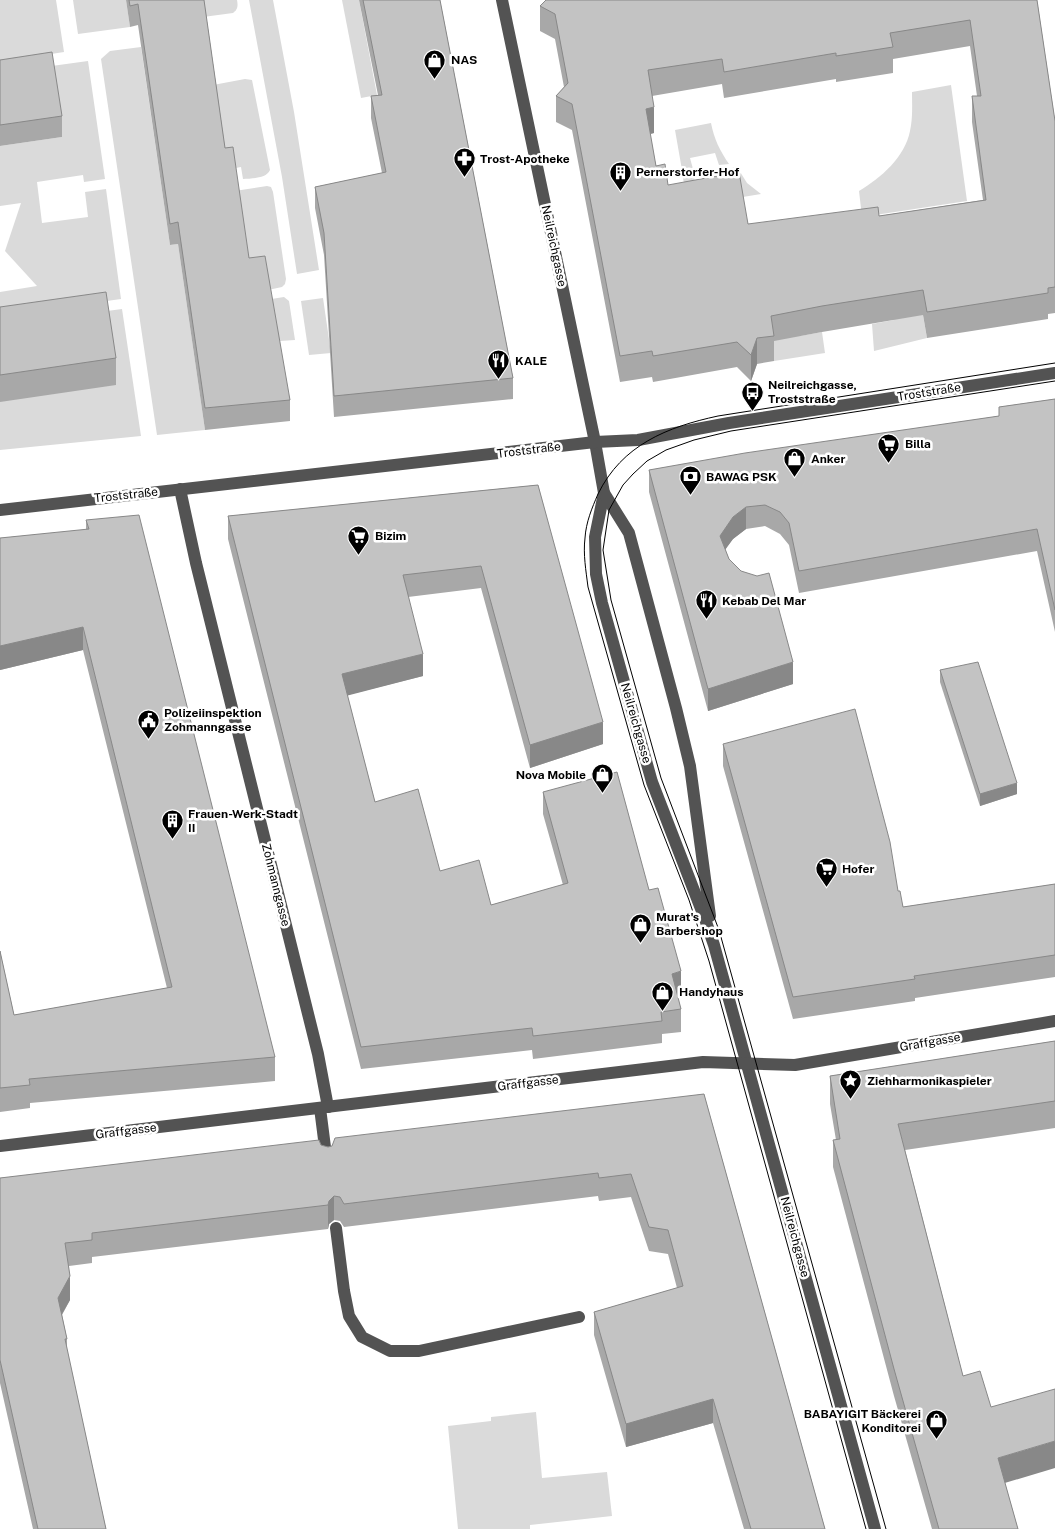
<svg xmlns="http://www.w3.org/2000/svg" width="1055" height="1529" font-family="'Public Sans',sans-serif">
<style>
.green{fill:#dadada}
.lines{fill:none;stroke-linecap:round;stroke-linejoin:round}
.minor{stroke:#535353;stroke-width:12}
.tram{stroke:#000;stroke-width:1}
.wall{fill:#a8a8a8;fill-rule:evenodd}
.shaded-wall{fill:#888}
.building{fill:#c3c3c3;stroke:#888;fill-rule:evenodd}
.labels{text-anchor:middle;stroke-width:5;stroke-linejoin:round;paint-order:stroke}
.poi-label{font-size:12px;font-weight:bold;fill:#000;stroke:#fff;text-anchor:start}
.street-label{font-size:12px;fill:#000;stroke:#fff}
</style>
<rect width="100%" height="100%" fill="#fff"/>
<g class="green">
<path d="M0 0H56L64 52 0 62Z"/>
<path d="M73 0H126L130 27 78 34Z"/>
<path d="M192 0H237C238 6 238 9 233 13L203 17Z"/>
<path d="M249 0H273L294 112 319 270 297 274 282 177Z"/>
<path d="M342 0H359L377 95 361 98Z"/>
<path d="M141 47 170 245 178 244 205 430 157 435 101 59 110 51Z"/>
<path d="M88 61 105 179 84 182 83 175 37 182 42 223 88 217 85 192 106 189 121 299 0 316V292L37 286 5 251 21 203 0 206V146L62 137 8 72Z"/>
<path d="M245 79 252 80 270 170C266 179 252 178 243 179L241 167 225 170 213 85Z"/>
<path d="M951 85 967 201 862 217 859 191C881 178 905 157 910 131 913 118 912 104 912 92Z"/>
<path d="M711 123C714 139 720 151 729 164L719 165 715 153 690 158 693 169 682 170 675 130Z"/>
<path d="M737 167 747 183 761 194 688 206 683 178 694 176 696 189 724 183 722 170Z"/>
<path d="M267 186 271 187 273 192 286 279 285 284 282 287 268 290 249 279 228 192Z"/>
<path d="M284 297 289 301 295 340 280 341 281 353 252 302Z"/>
<path d="M323 298 331 353 309 355 301 301Z"/>
<path d="M122 309 141 436 0 450V402L62 317Z"/>
<path d="M922 310 927 338 874 351 872 324 894 320 893 314Z"/>
<path d="M822 332 825 353 774 361 769 334 800 336Z"/>
<path d="M536 1412 542 1478 607 1472 612 1516 530 1525V1529H458L448 1426 491 1421V1417Z"/>
</g>
<g class="lines">
<g class="minor">
<path d="M502 0 595 442 604 493 595 537 596 574 602 603 652 782 705 919 714 945 875 1529"/>
<path d="M180 489 196 563 318 1054 328 1107"/>
<path d="M604 493 629 533 676 708 690 766 710 916"/>
<path d="M0 510 595 442 638 440 729 423 1055 373"/>
<path d="M320 1108 327 1163"/>
<path d="M0 1146 703 1062 795 1065 1055 1021"/>
<path d="M336 1228 344 1291 349 1316 362 1337 390 1351H419L579 1317"/>
</g>
<g class="tram">
<path d="M866 1529 709 961 689 900 644 785 588 587C586 571 583 554 585 538 586 522 592 508 598 494 622 445 667 427 718 416L1055 363"/>
<path d="M886 1529 719 930 661 778 611 600 603 550 609 510 623 485 633 474 647 461 666 450 694 440 731 431 1055 381"/>
</g>
</g>
<g class="wall">
<path d="M126 0H204L225 148 249 258 290 400V421L205 430 178 244 170 245 138 25 130 27Z"/>
<path d="M359 0H440L513 378V399L334 417 324 255 315 208V187L382 173 371 118V96L378 95Z"/>
<path d="M1037 0 1055 121V313L1048 314V319L927 338 923 315 822 332 774 341V361L757 364 751 381 737 367 653 382 652 377 620 382 572 130 556 122V96L564 87 555 39 540 31V6ZM970 46 977 96H972V122L983 200 879 216 748 224 668 185 656 166 650 134 654 133 652 96 722 84 724 98 836 79V82L893 73V59Z"/>
<path d="M0 60 62 116V137L0 146Z"/>
<path d="M0 307 116 358V385L0 402Z"/>
<path d="M1055 399V632L1037 551 799 593 789 545 780 534 765 526 746 529 733 539 725 549 729 559 793 684 708 711 649 492V470L999 416V407Z"/>
<path d="M538 485 603 744 530 768 481 588 408 597 423 676 347 695 375 802 440 871 491 905 563 885 543 814V792L649 890 681 994 677 995 681 1009V1032L662 1034V1043L533 1059 532 1050 361 1069 228 539V516Z"/>
<path d="M86 520 275 1057V1081L30 1103V1108L0 1112V951L14 1015 167 988 83 650 0 670V538L86 530Z"/>
<path d="M940 670 1017 794 980 806 940 682Z"/>
<path d="M723 744 898 891 903 907 1055 884V977L915 998V1001L793 1019 723 766Z"/>
<path d="M1055 1041V1128L905 1150 963 1376 1005 1483 1018 1529H932L894 1396 833 1167V1140H836L830 1104V1076Z"/>
<path d="M704 1094 825 1529H744L713 1423 626 1447 594 1335V1312L677 1288 668 1254 649 1251 631 1197 599 1201 598 1196 344 1227 340 1221 334 1220 329 1224 328 1229 92 1257V1263L69 1266 70 1300 62 1315 67 1339V1350L106 1529H33L0 1383V1178L321 1145 328 1147Z"/>
</g>
<g class="shaded-wall">
<path d="M654 107V133L646 135V109Z"/>
<path d="M757 338V364L751 381V355Z"/>
<path d="M746 507V529L733 539 720 557V536L733 517Z"/>
<path d="M83 627V650L0 670V646Z"/>
<path d="M423 654V676L342 697V674Z"/>
<path d="M793 662V684L708 711V689Z"/>
<path d="M603 722V744L530 768V745Z"/>
<path d="M1017 783V794L980 806V794Z"/>
<path d="M681 971V994L672 996V974Z"/>
<path d="M334 1196V1220L329 1224 328 1229V1205L329 1201Z"/>
<path d="M70 1276V1300L58 1321V1298Z"/>
<path d="M713 1399V1423L626 1447V1424Z"/>
<path d="M1055 1441V1468L998 1485V1458Z"/>
</g>
<g class="building">
<path d="M129 0H204L225 148 233 147 249 258 265 256 290 400 205 408 178 222 170 224 138 4 130 6Z"/>
<path d="M363 0H440L513 378 334 396 324 233 315 187 386 172 371 96 382 95Z"/>
<path d="M546 0H1037L1055 121V287L1048 288V293L927 312 923 290 822 306 771 316 774 336 757 338 751 355 737 342 653 356 652 351 620 356 572 104 556 96 568 83 555 14 540 6ZM970 20 981 96H972L986 200 879 216 878 207 748 224 739 172 668 185 665 164 656 166 646 109 654 107 648 70 722 59 724 72 836 53V56L893 47 890 33Z"/>
<path d="M52 52 62 116 0 125V60Z"/>
<path d="M106 292 116 358 0 375V307Z"/>
<path d="M1055 399V610L1037 529 799 571 789 523 780 512 765 505 746 507 733 517 720 536 729 559 741 571 757 576 769 573 793 662 708 689 649 470 745 453 999 416V407Z"/>
<path d="M538 485 603 722 530 745 481 566 403 575 423 654 342 674 375 802 418 789 440 871 479 860 491 905 568 883 543 792 617 772 649 890 658 888 681 971 672 974 681 1009 661 1012 662 1021 533 1036 532 1028 361 1047 228 516Z"/>
<path d="M139 515 275 1057 29 1079 30 1085 0 1088V951L14 1015 172 987 83 627 0 646V538L89 529 86 520Z"/>
<path d="M978 662 1017 783 980 794 940 670Z"/>
<path d="M855 709 890 842 898 891H900L903 907 1055 884V955L914 976 915 979 793 997 723 744Z"/>
<path d="M1055 1041V1101L898 1124 963 1376 980 1371 991 1407 1055 1389V1441L998 1458 1018 1529H939L894 1369 833 1140 840 1139 830 1076Z"/>
<path d="M704 1094 825 1529H751L713 1399 626 1424 594 1312 683 1286 668 1230 649 1227 631 1174 599 1178 598 1173 344 1204 340 1197 334 1196 329 1201 328 1205 92 1233V1240L65 1243 70 1276 58 1298 67 1339H65L106 1529H38L0 1360V1178L319 1140 321 1145 328 1147 332 1146 335 1138Z"/>
</g>
<defs>
<symbol id="shop-pin" viewBox="-11 -11 22 30"><path d="M0 17L-7.5 6A9.5 9.5 0 1 1 7.5 6Z" fill="#000" stroke="#fff"/><path d="M-5-2.5h2.3a2.7 3.5 0 0 1 5.4 0H5L5.5 6h-11ZM-1.5-2.5h3a1.5 2.3 0 0 0-3 0Z" fill="#fff"/></symbol>
<symbol id="pharmacy-pin" viewBox="-11 -11 22 30"><path d="M0 17L-7.5 6A9.5 9.5 0 1 1 7.5 6Z" fill="#000" stroke="#fff"/><path d="M-2-6h4v4h4v4h-4v4h-4v-4h-4v-4h4Z" fill="#fff"/></symbol>
<symbol id="building-pin" viewBox="-11 -11 22 30"><path d="M0 17L-7.5 6A9.5 9.5 0 1 1 7.5 6Z" fill="#000" stroke="#fff"/><path d="M-4-6H4V6H1V3H-1V6H-4ZM-2.5-4.3h1.7v1.8h-1.7ZM.8-4.3h1.7v1.8H.8ZM-2.5-1h1.7V.8h-1.7ZM.8-1h1.7V.8H.8Z" fill="#fff"/></symbol>
<symbol id="restaurant-pin" viewBox="-11 -11 22 30"><path d="M0 17L-7.5 6A9.5 9.5 0 1 1 7.5 6Z" fill="#000" stroke="#fff"/><path d="M-5-6h1v4h1v-4h1v4h1v-4h1v5L-1.5 .5V6h-2V.5L-5-1ZM5-6V6H3V1.5H1.5Q1.5-4 5-6Z" fill="#fff"/></symbol>
<symbol id="bus-pin" viewBox="-11 -11 22 30"><path d="M0 17L-7.5 6A9.5 9.5 0 1 1 7.5 6Z" fill="#000" stroke="#fff"/><path d="M-5-6H5V4H4V6H2V4H-2V6H-4V4H-5ZM-3.5-4V0h7V-4ZM-3.5 1.2v1.5H-2V1.2ZM2 1.2v1.5H3.5V1.2Z" fill="#fff"/></symbol>
<symbol id="supermarket-pin" viewBox="-11 -11 22 30"><path d="M0 17L-7.5 6A9.5 9.5 0 1 1 7.5 6Z" fill="#000" stroke="#fff"/><path d="M-6-5.5h2.5l.6 2H6L4.5 2H-2.5L-4.4-4H-6ZM-1.5 3.2a1.3 1.3 0 1 0 .1 0ZM3 3.2a1.3 1.3 0 1 0 .1 0Z" fill="#fff"/></symbol>
<symbol id="bank-pin" viewBox="-11 -11 22 30"><path d="M0 17L-7.5 6A9.5 9.5 0 1 1 7.5 6Z" fill="#000" stroke="#fff"/><path d="M-6-4H6V4H-6ZM0-2.3a2.3 2.3 0 1 0 0 4.6a2.3 2.3 0 1 0 0-4.6Z" fill="#fff"/></symbol>
<symbol id="civic-pin" viewBox="-11 -11 22 30"><path d="M0 17L-7.5 6A9.5 9.5 0 1 1 7.5 6Z" fill="#000" stroke="#fff"/><path d="M-.6-6.5H3V-4.5H.6V-3L4-1V1h2V6H-6V1h2V-1L-.6-3ZM-1.2 2.5V6h2.4V2.5Z" fill="#fff"/></symbol>
<symbol id="sight-pin" viewBox="-11 -11 22 30"><path d="M0 17L-7.5 6A9.5 9.5 0 1 1 7.5 6Z" fill="#000" stroke="#fff"/><path d="M0-6L1.8-2.2L6-1.7L2.9 1.2L3.7 5.4L0 3.3L-3.7 5.4L-2.9 1.2L-6-1.7L-1.8-2.2Z" fill="#fff"/></symbol>
</defs>
<g fill-rule="evenodd">
<use href="#shop-pin" x="422" y="48" width="25" height="34"/>
<use href="#pharmacy-pin" x="452" y="146" width="25" height="34"/>
<use href="#building-pin" x="608" y="160" width="25" height="34"/>
<use href="#restaurant-pin" x="486" y="348" width="25" height="34"/>
<use href="#bus-pin" x="740" y="380" width="25" height="34"/>
<use href="#supermarket-pin" x="876" y="432" width="25" height="34"/>
<use href="#shop-pin" x="782" y="446" width="25" height="34"/>
<use href="#bank-pin" x="678" y="464" width="25" height="34"/>
<use href="#supermarket-pin" x="346" y="524" width="25" height="34"/>
<use href="#restaurant-pin" x="694" y="588" width="25" height="34"/>
<use href="#civic-pin" x="136" y="708" width="25" height="34"/>
<use href="#shop-pin" x="590" y="762" width="25" height="34"/>
<use href="#building-pin" x="160" y="808" width="25" height="34"/>
<use href="#supermarket-pin" x="814" y="856" width="25" height="34"/>
<use href="#shop-pin" x="628" y="912" width="25" height="34"/>
<use href="#shop-pin" x="650" y="980" width="25" height="34"/>
<use href="#sight-pin" x="838" y="1068" width="25" height="34"/>
<use href="#shop-pin" x="924" y="1408" width="25" height="34"/>
</g>
<g class="labels">
<g class="poi-label">
<text x="451" y="64">NAS</text>
<text x="480" y="163">Trost-Apotheke</text>
<text x="636" y="176">Pernerstorfer-Hof</text>
<text x="515" y="365">KALE</text>
<text x="768" y="389">Neilreichgasse,<tspan x="768" dy="14">Troststraße</tspan></text>
<text x="905" y="448">Billa</text>
<text x="811" y="463">Anker</text>
<text x="706" y="481">BAWAG PSK</text>
<text x="375" y="540">Bizim</text>
<text x="722" y="605">Kebab Del Mar</text>
<text x="164" y="717">Polizeiinspektion<tspan x="164" dy="14">Zohmanngasse</tspan></text>
<text x="586" y="779" text-anchor="end">Nova Mobile</text>
<text x="188" y="818">Frauen-Werk-Stadt<tspan x="188" dy="14">II</tspan></text>
<text x="842" y="873">Hofer</text>
<text x="656" y="921">Murat's<tspan x="656" dy="14">Barbershop</tspan></text>
<text x="679" y="996">Handyhaus</text>
<text x="867" y="1085">Ziehharmonikaspieler</text>
<text x="921" y="1418" text-anchor="end">BABAYIGIT Bäckerei<tspan x="921" dy="14">Konditorei</tspan></text>
</g>
<g class="street-label">
<text transform="translate(554 246) rotate(78)" y="4">Neilreichgasse</text>
<text transform="translate(929 392) rotate(-9)" y="4">Troststraße</text>
<text transform="translate(529 450) rotate(-7)" y="4">Troststraße</text>
<text transform="translate(126 495) rotate(-6)" y="4">Troststraße</text>
<text transform="translate(636 723) rotate(74)" y="4">Neilreichgasse</text>
<text transform="translate(276 885) rotate(76)" y="4">Zohmanngasse</text>
<text transform="translate(930 1042) rotate(-10)" y="4">Graffgasse</text>
<text transform="translate(528 1083) rotate(-7)" y="4">Graffgasse</text>
<text transform="translate(126 1131) rotate(-7)" y="4">Graffgasse</text>
<text transform="translate(795 1237) rotate(75)" y="4">Neilreichgasse</text>
</g>
</g>
</svg>
